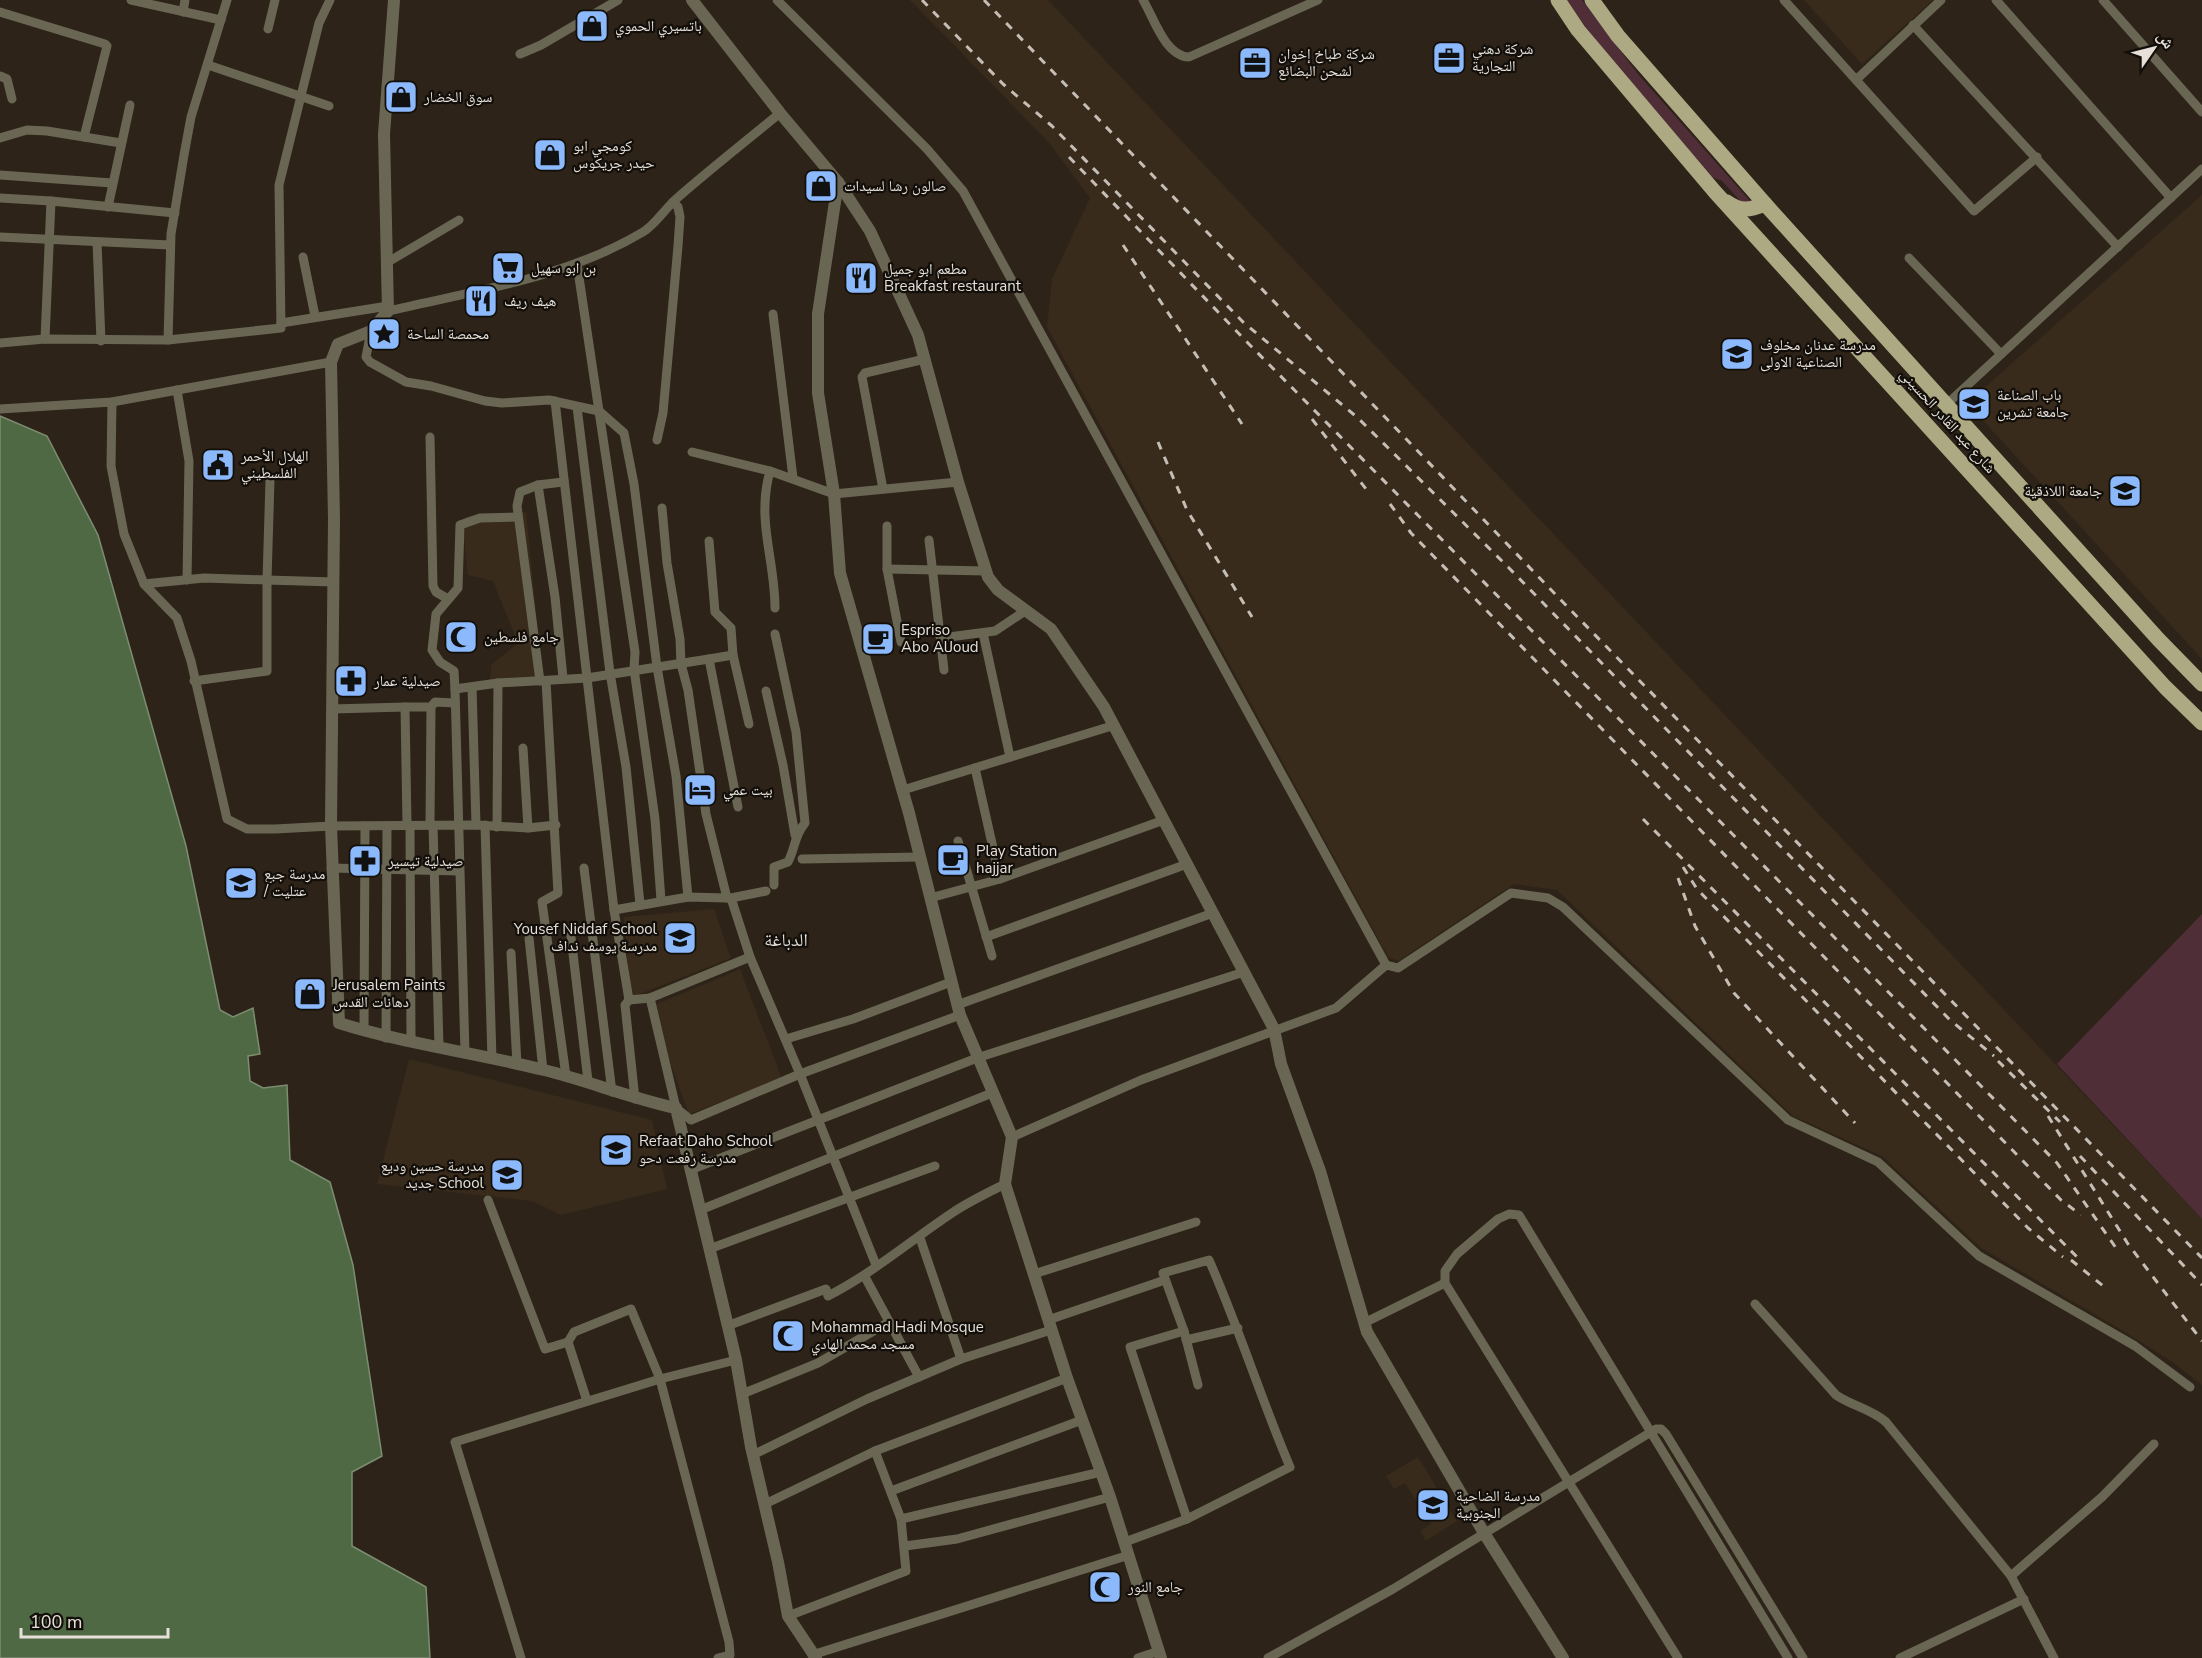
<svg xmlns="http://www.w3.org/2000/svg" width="2202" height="1658" viewBox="0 0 2202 1658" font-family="'Nunito Sans','Noto Naskh Arabic',sans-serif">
<rect width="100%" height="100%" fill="#2d2319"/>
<!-- built -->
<g fill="#392b1b">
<path d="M910,0h138l1154,1219v166l-31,-24 -51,-32 -139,-81 -99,-92 -89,-40 -236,-226 -43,-6 -116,77 -10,-4 -341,-630 5,-48 38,-81 -40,-54z"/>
<path d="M1804,0h129l-71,64z"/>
<path d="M2202,195v464l-235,-256z"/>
<path d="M526,512l17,170h-53l1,-17 27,-22 -25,-62 -25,-6 -4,-37 2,-21z"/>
<path d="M714,909l17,49 -101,40 -6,-81z"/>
<path d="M740,969l42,110 -93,35 -39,-107z"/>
<path d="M409,1059l243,61 15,69 -106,26 -29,-14 -155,-17z"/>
<path d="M1418,1457l39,64 -31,20 -6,-10 11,-7 -26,-41 -11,6 -8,-13z"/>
</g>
<!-- green -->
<g fill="#4f2e38">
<path d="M1567,0h15l56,74 112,127 -5,5 -23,-25 -10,-4c-49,-57 -103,-113 -145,-177z"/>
<path d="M2202,914v305l-145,-155z"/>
</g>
<!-- water -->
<path fill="#506945" stroke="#7d8d71" stroke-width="1.5" d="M0,416l47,20 51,99 88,311 34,164 13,7 20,-9 7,46 -12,2 2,25 13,7 24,-3 3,75 40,22 23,83 29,191 -30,16v74l74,41 4,71h-430z"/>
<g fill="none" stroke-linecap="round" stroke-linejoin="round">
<!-- minor -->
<g stroke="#696754" stroke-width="9">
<path d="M131,0l90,20"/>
<path d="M777,0l150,149 36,42 423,774"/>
<path d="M1143,0c11,18 22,56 46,57l129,-57"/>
<path d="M1784,0l190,211 63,-54"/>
<path d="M1996,0l175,198"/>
<path d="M2103,0l99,112"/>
<path d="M0,12l105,32 2,2 -23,91"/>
<path d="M183,12l2,-12"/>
<path d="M1913,25l205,222"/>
<path d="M268,29l7,-29"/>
<path d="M520,54l21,-9 77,-45"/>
<path d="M208,65l121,41"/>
<path d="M0,76l7,3 5,20"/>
<path d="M1857,79l84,-79"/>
<path d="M0,138l27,-8 20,1 74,12"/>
<path d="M0,175l112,8"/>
<path d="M0,198l51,3 -6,138"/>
<path d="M51,201l124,12"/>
<path d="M108,207l22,-102"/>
<path d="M0,237l170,8"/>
<path d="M97,242l4,99"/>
<path d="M303,257l12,59"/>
<path d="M1909,258l92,96"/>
<path d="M388,262l71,-42"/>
<path d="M577,264l58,388 -1,17 21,150 6,81"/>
<path d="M388,311c86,-20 178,-33 255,-79 12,-7 21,-22 32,-32 34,-30 70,-58 105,-87"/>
<path d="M773,314l20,164"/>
<path d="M281,323l107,-17"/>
<path d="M371,331l-5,26 4,5 36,20 25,4 54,15 17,2 47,-3 50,11 25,22 10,51 23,183 19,109 12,121"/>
<path d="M168,340l3,-106 13,-79 7,-38 36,-117"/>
<path d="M0,343l45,-4 123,1 113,-12 -2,-143 40,-162 11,-23"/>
<path d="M177,390l12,71 -2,119"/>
<path d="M555,401l32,277 122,-19 29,148"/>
<path d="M112,402l-1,64 13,68 20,50 33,34 14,43 36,158 20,10h28l56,-3 145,-1 52,3 28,-3"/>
<path d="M1947,404l255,-235"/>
<path d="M577,407l33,266 16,94 14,137"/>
<path d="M0,409l112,-7 219,-40"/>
<path d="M430,437l3,149 3,6 12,7"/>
<path d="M657,440l6,-27 15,-167 2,-29 -2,-10 -5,-5"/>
<path d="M692,452l78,19 64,23 124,-12"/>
<path d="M770,471c-14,50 5,88 5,137"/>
<path d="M538,485l17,112 8,81"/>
<path d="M883,489l-21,-112 3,-4 60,-14"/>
<path d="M662,508l5,55 13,76 1,25 7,26 18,124 21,84 -39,-1 -74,13 15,90 21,-2 100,-41"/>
<path d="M887,526v43l14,73"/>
<path d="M929,540l15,130"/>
<path d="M709,541l6,71 16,16 2,27 16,69"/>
<path d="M887,569l99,2"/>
<path d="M144,584l60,-6 63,2 3,-100"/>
<path d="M983,633l27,124"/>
<path d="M941,638l54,-7 30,-20"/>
<path d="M709,659l24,-4"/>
<path d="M194,681l73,-10v-91l67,2"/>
<path d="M540,681l-23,-175 3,-14 18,-7 25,-3"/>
<path d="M546,681l12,212 -16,9 24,174"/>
<path d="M472,687l4,138"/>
<path d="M455,689l43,-6 89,-5 27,232"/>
<path d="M766,691l17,74 12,70"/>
<path d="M332,709l73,-2"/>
<path d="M523,748l5,80"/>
<path d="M975,768l25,111"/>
<path d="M903,790l212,-65"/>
<path d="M407,825l-2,-118h26"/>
<path d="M410,825l1,217"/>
<path d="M430,825l1,-118 4,-5 20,1"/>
<path d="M433,825l6,222"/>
<path d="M485,825l7,234"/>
<path d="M497,827l1,-144"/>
<path d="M958,841l34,115"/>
<path d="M802,859l118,-2"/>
<path d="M331,868l128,3"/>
<path d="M584,868l28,224"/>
<path d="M774,885v-18l14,-5c8,-16 6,-26 17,-39l-9,-91 -21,-98"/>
<path d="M727,898h4l19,59 50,117 76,191"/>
<path d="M731,898l35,-7"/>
<path d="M930,898l70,-19 164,-59"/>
<path d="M570,928l18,153"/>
<path d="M986,937l201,-73"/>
<path d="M529,938l14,132"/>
<path d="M511,953l6,112"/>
<path d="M650,998l26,110 15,12 109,-46 160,-59"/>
<path d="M629,1000l-4,5 10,94"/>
<path d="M957,1005l256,-92"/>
<path d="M364,1030l1,-204"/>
<path d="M386,1038l1,-212"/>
<path d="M786,1039l67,-20 98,-37"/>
<path d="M465,1053l-10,-364 -1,-18 -14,-9 -8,-12 4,-36 22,-26 2,-63 20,-7 38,-1"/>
<path d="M1012,1137l129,-57 195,-72 50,-43 12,3 113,-75 37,5 15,9 225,213 90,42 101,94 156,90 55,41"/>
<path d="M690,1170l287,-112 267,-86"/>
<path d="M488,1200l57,149 23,-7"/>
<path d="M700,1210l292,-117"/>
<path d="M920,1238l41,121"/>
<path d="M709,1249l226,-83"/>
<path d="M1034,1274l162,-52"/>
<path d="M865,1277l54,100"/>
<path d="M1445,1283l233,375"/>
<path d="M1755,1304l81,91c16,11 35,14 50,27l125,154 43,82"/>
<path d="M1048,1320l117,-40"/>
<path d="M1364,1323l81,-40v-12l12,-17 41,-35 11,-5 10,1 269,443"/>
<path d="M727,1326l99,-37 2,7c45,-23 82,-55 124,-83 16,-11 35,-20 53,-29"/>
<path d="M1184,1331l-54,16 57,172"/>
<path d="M1186,1340l52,-12"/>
<path d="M742,1394l76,-31 71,-41"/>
<path d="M587,1401l-19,-59 6,-10 57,-23 29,70 69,263 1,13 -12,3"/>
<path d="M753,1455l114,-56 94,-40 90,-29"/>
<path d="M891,1491l191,-71"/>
<path d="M765,1504l110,-53 192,-73"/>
<path d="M901,1519l200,-47"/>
<path d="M1125,1542l62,-23 103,-52c-29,-68 -51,-139 -81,-207l-46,13 21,58 14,54"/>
<path d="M905,1546l52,-7 153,-42"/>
<path d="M2011,1576l91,-79 52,-53"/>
<path d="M788,1616l118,-45 -5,-52 -26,-68"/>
<path d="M812,1655l317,-100"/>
<path d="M521,1658l-66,-216 205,-63 76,-19"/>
<path d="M1138,1658l21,-7"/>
<path d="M1268,1658l125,-69 263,-160h5l5,5 137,224"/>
<path d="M1900,1658l124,-59"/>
</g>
<!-- tertiary -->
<g stroke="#696754" stroke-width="12">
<path d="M394,0l-10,134 4,177 -17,20 -33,13 -7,18 3,157 -3,307 8,197c67,21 137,30 205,47 45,11 86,28 132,38l60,252 15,87 27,115 10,54 28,42"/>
<path d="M692,0l88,113 58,69 32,49 48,104 40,147 30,95 10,13 53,39 53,78 170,322 7,35 39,107 47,161 117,201 79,125"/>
<path d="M838,182l-20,132v79l16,101 6,79 69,240 51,202 52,122 -7,47 62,194 43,119 51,161"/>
</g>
<!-- primary -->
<g stroke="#ada982" stroke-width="15">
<path d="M1558,0l20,30 137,162 450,495 37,36"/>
<path d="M1592,0l26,36 147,168 394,436 43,44"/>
<path d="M1727,202c14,10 23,8 38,2"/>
</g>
<!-- rail -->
<g stroke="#c5beb6" stroke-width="3" stroke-dasharray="8 8" stroke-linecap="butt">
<path d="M922,0l81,84 49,42 191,196 115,96 151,150 441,452 44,36"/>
<path d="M984,0l574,597 644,661"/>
<path d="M1069,157l177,184 811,822 59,85"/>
<path d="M1123,245l119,179"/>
<path d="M1312,419l54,70"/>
<path d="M1158,442l29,68 65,107"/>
<path d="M1390,504l21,29 650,667 20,15"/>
<path d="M1643,819l439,443"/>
<path d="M1683,867l14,22 331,339 35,29"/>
<path d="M1678,878l17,48 39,67 121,130"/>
<path d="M1998,1061l62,61"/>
<path d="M2048,1116l80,128 74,97"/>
<path d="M2080,1156l122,129"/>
<path d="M2071,1260l36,29"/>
</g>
</g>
<!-- icons -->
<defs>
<g id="shop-square" transform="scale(1.725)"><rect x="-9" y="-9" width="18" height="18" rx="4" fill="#8bb9fc" stroke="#120e09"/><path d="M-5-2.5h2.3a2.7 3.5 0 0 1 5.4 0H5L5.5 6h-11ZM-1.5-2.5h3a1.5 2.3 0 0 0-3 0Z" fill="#111"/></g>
<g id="office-square" transform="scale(1.725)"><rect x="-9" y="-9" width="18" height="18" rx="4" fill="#8bb9fc" stroke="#120e09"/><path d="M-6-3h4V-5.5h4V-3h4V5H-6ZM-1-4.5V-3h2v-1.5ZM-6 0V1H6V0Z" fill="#111"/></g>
<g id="supermarket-square" transform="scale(1.725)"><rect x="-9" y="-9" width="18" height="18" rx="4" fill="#8bb9fc" stroke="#120e09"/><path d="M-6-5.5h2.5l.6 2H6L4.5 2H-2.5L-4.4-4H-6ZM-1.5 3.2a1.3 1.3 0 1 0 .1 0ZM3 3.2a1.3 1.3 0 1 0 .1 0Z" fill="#111"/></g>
<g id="restaurant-square" transform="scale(1.725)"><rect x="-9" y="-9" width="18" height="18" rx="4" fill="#8bb9fc" stroke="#120e09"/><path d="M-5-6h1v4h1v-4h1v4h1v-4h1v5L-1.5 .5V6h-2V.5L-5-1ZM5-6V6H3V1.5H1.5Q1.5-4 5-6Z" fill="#111"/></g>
<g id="sight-square" transform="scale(1.725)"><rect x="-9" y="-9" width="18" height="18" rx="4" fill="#8bb9fc" stroke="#120e09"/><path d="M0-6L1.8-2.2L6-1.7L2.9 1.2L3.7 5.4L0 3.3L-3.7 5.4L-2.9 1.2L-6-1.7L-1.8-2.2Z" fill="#111"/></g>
<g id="school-square" transform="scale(1.725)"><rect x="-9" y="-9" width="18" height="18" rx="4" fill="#8bb9fc" stroke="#120e09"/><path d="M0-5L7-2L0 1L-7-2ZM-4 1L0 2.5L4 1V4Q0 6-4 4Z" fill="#111"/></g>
<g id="university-square" transform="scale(1.725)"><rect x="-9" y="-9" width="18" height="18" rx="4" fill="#8bb9fc" stroke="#120e09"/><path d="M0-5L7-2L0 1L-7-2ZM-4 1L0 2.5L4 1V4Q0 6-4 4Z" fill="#111"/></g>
<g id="civic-square" transform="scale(1.725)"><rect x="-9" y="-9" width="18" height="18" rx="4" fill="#8bb9fc" stroke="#120e09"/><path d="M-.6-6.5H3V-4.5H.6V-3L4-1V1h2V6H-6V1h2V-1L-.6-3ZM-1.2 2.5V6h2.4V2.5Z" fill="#111"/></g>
<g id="mosque-square" transform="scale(1.725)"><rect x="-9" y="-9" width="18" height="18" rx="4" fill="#8bb9fc" stroke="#120e09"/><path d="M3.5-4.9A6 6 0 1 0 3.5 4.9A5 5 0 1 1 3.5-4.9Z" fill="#111"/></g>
<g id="cafe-square" transform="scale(1.725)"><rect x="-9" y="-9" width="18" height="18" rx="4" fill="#8bb9fc" stroke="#120e09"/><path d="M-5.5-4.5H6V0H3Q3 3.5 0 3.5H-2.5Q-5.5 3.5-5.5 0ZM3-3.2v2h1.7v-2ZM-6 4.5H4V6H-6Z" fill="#111"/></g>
<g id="pharmacy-square" transform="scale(1.725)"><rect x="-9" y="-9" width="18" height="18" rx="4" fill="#8bb9fc" stroke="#120e09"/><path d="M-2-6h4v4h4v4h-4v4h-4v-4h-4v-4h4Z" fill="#111"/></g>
<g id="hotel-square" transform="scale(1.725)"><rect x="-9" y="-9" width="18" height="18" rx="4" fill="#8bb9fc" stroke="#120e09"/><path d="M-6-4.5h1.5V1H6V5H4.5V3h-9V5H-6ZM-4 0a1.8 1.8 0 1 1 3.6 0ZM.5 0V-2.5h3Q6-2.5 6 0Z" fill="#111"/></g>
</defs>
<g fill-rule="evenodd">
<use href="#shop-square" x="592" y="26"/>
<use href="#office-square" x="1449" y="58"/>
<use href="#office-square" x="1255" y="63"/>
<use href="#shop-square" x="401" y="97"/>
<use href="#shop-square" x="550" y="155"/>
<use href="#shop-square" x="821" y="186"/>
<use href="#supermarket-square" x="508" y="268"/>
<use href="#restaurant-square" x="861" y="278"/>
<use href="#restaurant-square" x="481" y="301"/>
<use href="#sight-square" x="384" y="334"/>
<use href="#school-square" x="1737" y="354"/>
<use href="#university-square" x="1974" y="404"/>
<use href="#civic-square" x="218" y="465"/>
<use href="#university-square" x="2125" y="491"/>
<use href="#mosque-square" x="461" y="637"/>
<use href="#cafe-square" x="878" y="639"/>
<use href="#pharmacy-square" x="351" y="681"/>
<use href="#hotel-square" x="700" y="790"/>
<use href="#cafe-square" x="953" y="860"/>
<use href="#pharmacy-square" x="365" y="861"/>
<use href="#school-square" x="241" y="883"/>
<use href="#school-square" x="680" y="938"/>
<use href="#shop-square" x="310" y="994"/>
<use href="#school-square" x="616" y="1150"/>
<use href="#school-square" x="507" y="1175"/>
<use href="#mosque-square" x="788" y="1336"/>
<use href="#school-square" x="1433" y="1505"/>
<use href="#mosque-square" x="1105" y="1587"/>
</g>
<g text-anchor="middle" stroke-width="4.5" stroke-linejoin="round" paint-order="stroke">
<!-- poi labels -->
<g font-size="15" fill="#e6e0d9" stroke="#120e09" text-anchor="start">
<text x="615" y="31">باتسيري الحموي</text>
<text x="1472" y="54">شركة دهني<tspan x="1472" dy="17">التجارية</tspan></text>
<text x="1278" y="59">شركة طباخ إخوان<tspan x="1278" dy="17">لشحن البضائع</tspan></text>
<text x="424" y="102">سوق الخضار</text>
<text x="573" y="151">كومجي ابو<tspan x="573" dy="17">حيدر جريكوس</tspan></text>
<text x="844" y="191">صالون رشا لسيدات</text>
<text x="531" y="273">بن ابو سهيل</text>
<text x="884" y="274">مطعم ابو جميل<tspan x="884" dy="17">Breakfast restaurant</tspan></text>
<text x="504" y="306">هيف ريف</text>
<text x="407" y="339">محمصة الساحة</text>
<text x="1760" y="350">مدرسة عدنان مخلوف<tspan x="1760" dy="17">الصناعية الاولى</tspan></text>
<text x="1997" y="400">باب الصناعة<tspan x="1997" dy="17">جامعة تشرين</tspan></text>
<text x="241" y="461">الهلال الأحمر<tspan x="241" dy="17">الفلسطيني</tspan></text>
<text x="2102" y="496" text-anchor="end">جامعة اللاذقية</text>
<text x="901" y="635">Espriso<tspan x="901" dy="17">Abo AlJoud</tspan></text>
<text x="484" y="642">جامع فلسطين</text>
<text x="374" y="686">صيدلية عمار</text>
<text x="723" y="795">بيت عمي</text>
<text x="976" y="856">Play Station<tspan x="976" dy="17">hajjar</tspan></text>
<text x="388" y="866">صيدلية تيسير</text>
<text x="264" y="879">مدرسة جبع<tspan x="264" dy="17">/ عتليت</tspan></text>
<text x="657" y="934" text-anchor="end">Yousef Niddaf School<tspan x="657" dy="17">مدرسة يوسف نداف</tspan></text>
<text x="333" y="990">Jerusalem Paints<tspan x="333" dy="17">دهانات القدس</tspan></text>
<text x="639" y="1146">Refaat Daho School<tspan x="639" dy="17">مدرسة رفعت دحو</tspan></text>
<text x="484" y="1171" text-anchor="end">مدرسة حسين وديع<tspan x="484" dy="17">جديد School</tspan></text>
<text x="811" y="1332">Mohammad Hadi Mosque<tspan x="811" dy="17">مسجد محمد الهادي</tspan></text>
<text x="1456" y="1501">مدرسة الضاحية<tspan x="1456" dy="17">الجنوبية</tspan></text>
<text x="1128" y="1592">جامع النور</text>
</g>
<!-- street labels -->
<g font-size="15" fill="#e6e0d9" stroke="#120e09">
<text transform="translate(1948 421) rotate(48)" y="5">شارع عبد القادر الحسيني</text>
</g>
<!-- quarter labels -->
<g font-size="18" fill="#e6e0d9" stroke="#120e09">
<text x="786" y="946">الدباغة</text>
</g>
</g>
<!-- north arrow -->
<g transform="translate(2154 48) rotate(55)" stroke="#120e09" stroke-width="4.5" paint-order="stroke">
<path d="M0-4.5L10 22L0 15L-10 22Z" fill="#e6e0d9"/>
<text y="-9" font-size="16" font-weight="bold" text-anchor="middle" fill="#e6e0d9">ش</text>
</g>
<!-- scale -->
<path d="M21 1628v9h147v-9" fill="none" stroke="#e6e0d9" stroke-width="3"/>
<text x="30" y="1628" font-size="18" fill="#e6e0d9" stroke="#120e09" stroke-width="4.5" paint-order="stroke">100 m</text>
</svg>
